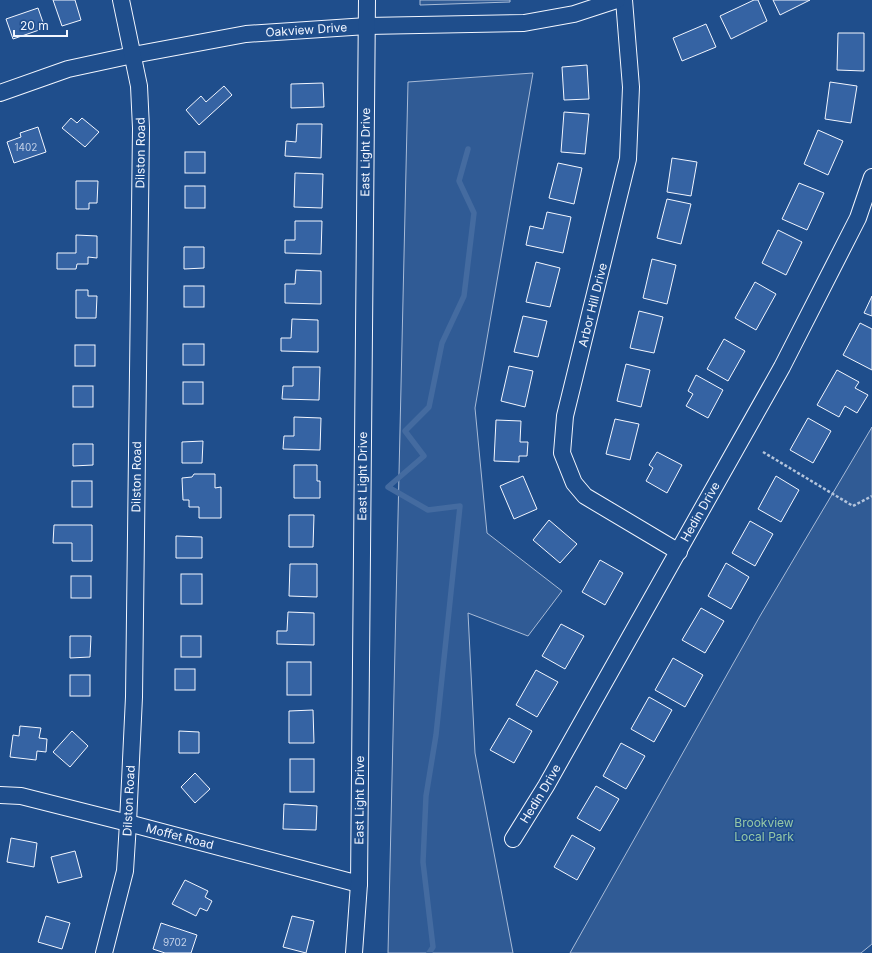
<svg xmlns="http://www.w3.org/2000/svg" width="872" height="953" viewBox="0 0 872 953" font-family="Inter,sans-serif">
<rect width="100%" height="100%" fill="#1f4e8c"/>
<!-- built -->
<g fill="#305b95" stroke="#a8bbd7">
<path d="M420,0h90v2l-90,3z"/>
<path d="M533,73l-58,335 12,125 75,58 -34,45 -60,-23 7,140 38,200h-125l20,-871z"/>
<path d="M872,427v517l-11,9h-291l190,-337z"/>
</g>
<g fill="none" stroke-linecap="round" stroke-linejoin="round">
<!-- stream -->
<path stroke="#446ba0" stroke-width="5.5" d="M429,953l4,-6 -10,-85 3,-66 10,-61 24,-229 -32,4 -40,-23 36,-31 -19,-25 24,-24 13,-64 22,-47 10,-83 -15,-32 9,-32"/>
</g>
<!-- building -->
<g fill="#3563a3" stroke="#f2f6ff">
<path d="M53,0h22l6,20 -19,6z"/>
<path d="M754,0h4l9,21 -36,18 -11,-23z"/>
<path d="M773,0h37l-30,15z"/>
<path d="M38,8l7,20 -32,11 -7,-20z"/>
<path d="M706,24l10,23 -34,14 -9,-23z"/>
<path d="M838,33h26v38l-27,-1z"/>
<path d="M587,65l2,34 -25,1 -2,-33z"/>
<path d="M830,82l27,4 -6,37 -26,-4z"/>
<path d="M323,83l1,24 -33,1v-24z"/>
<path d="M224,86l8,9 -33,30 -13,-15 15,-14 5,6z"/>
<path d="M564,112l25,2 -4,40 -24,-2z"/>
<path d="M71,118l6,5 5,-5 17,14 -14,15 -23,-19z"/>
<path d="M297,124h25l-1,34 -36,-2 1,-15 10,1z"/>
<path d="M38,127l8,25 -32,11 -7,-21 14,-5 -1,-4z"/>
<path d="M818,130l25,11 -15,34 -24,-11z"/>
<rect x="185" y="152" width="20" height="21"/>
<path d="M672,158l25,4 -6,34 -24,-4z"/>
<path d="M558,163l24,5 -8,36 -25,-6z"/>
<path d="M295,173l28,1 -1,34 -28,-1z"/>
<path d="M76,181h22l-1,22h-8v6h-13z"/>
<path d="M799,183l25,10 -17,37 -25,-11z"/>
<rect x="185" y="186" width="20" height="22"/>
<path d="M667,199l24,5 -10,40 -24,-6z"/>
<path d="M547,212l24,5 -8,36 -37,-8 4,-19 13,3z"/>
<path d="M295,221h27l-1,33 -36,-1v-13h10z"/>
<path d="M778,230l24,12 -16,33 -24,-12z"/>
<path d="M76,235l21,1v22l-9,-1v7h-11l-1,5h-19v-16h19z"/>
<path d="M184,247h20v21l-20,1z"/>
<path d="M652,259l24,6 -9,39 -24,-6z"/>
<path d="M536,262l24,6 -10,39 -24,-5z"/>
<path d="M296,270l25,1v33l-36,-1v-19h10z"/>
<path d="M755,282l21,12 -20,36 -21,-12z"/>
<rect x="184" y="286" width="20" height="21"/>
<path d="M76,290h12v6h9l-1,22h-20z"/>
<path d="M872,296v20l-8,-3z"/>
<path d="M639,311l24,6 -9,36 -24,-5z"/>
<path d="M523,316l24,5 -9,36 -24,-5z"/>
<path d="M292,319l26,1v32l-37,-1v-13h10z"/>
<path d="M860,323l12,6v41l-29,-15z"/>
<path d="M724,339l21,12 -17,30 -21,-12z"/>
<rect x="183" y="344" width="21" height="21"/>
<rect x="75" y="345" width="20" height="21"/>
<path d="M626,364l24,6 -9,37 -24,-6z"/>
<path d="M509,366l24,5 -8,36 -24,-6z"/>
<path d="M293,367h27l-1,33 -37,-1 1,-13h10z"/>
<path d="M837,370l22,12 -4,6 13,7 -11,18 -12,-7 -6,11 -22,-12z"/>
<path d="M696,375l27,15 -15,28 -22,-12 7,-12 -5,-3z"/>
<rect x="183" y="382" width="20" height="22"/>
<rect x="73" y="386" width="20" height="21"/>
<path d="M294,417l27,1 -1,32 -37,-1 1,-13h10z"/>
<path d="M808,418l23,13 -18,32 -23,-13z"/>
<path d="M615,419l24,5 -9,36 -24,-6z"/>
<path d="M496,420l25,1 -1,21h8l-1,14h-8v6l-25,-1z"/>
<path d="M203,441l-1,22h-20v-21z"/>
<path d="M73,444h20v21l-20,1z"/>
<path d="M657,452l25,13 -15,28 -21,-12 7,-13 -4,-3z"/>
<path d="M294,465h23v16h3v17h-26z"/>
<path d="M194,474h21v14l6,-1v31h-22v-11h-10v-7h-6l-1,-22 10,-1z"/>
<path d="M523,476l14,33 -23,10 -14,-33z"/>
<path d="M776,476l23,14 -18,32 -23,-13z"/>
<rect x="72" y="481" width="20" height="26"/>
<path d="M289,515h25l-1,32h-24z"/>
<path d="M549,520l28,24 -17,19 -27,-23z"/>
<path d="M750,521l23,13 -18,32 -23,-13z"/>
<path d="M54,525h38v36h-20v-18h-19z"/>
<path d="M176,536l26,1v21h-26z"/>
<path d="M600,560l23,13 -18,32 -23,-13z"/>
<path d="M726,563l23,14 -18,32 -23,-13z"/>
<path d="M290,564h27v33l-28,-1z"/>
<rect x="181" y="574" width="21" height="30"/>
<rect x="71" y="576" width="20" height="22"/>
<path d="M701,608l23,13 -19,32 -23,-13z"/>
<path d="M288,612l26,1v32l-37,-1v-13h10z"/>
<path d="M561,624l23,12 -19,33 -23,-13z"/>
<path d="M70,636h21l-1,21 -20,1z"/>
<rect x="181" y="636" width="20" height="21"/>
<path d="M673,658l30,17 -18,32 -30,-17z"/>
<rect x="287" y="662" width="24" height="33"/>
<rect x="175" y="669" width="20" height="21"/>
<path d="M536,670l22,12 -21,35 -21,-12z"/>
<rect x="70" y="675" width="20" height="21"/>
<path d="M649,697l23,13 -18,32 -23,-13z"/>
<path d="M313,710l1,33h-25v-32z"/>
<path d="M509,718l23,13 -18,32 -24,-13z"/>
<path d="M20,726l21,2 -2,10 8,1 -1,13 -9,-1 -1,9 -26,-3 3,-22 6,1z"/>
<path d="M72,731l16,15 -18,21 -17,-15z"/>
<path d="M179,731l20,1v21h-20z"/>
<path d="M621,743l24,13 -19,33 -23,-13z"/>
<rect x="290" y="759" width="24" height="33"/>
<path d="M195,773l15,16 -15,14 -14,-16z"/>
<path d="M596,786l23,13 -19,32 -23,-13z"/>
<path d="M284,804l33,2 -1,24 -33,-1z"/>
<path d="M572,835l23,13 -18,32 -23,-13z"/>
<path d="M11,838l26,5 -3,24 -27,-5z"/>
<path d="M75,851l7,26 -24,6 -7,-26z"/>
<path d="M185,880l23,11 -3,6 7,4 -5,10 -7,-3 -4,8 -24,-12z"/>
<path d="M46,916l24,7 -8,26 -24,-7z"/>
<path d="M292,916l22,5 -8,32 -23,-6z"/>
<path d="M161,923l36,12 -6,18h-26l-12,-4z"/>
</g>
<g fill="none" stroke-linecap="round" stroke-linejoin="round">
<!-- minor casing -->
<g stroke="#f2f6ff" stroke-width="18">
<g id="minor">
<path d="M624,0l7,87 -3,72 -63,257 -3,37 12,30 11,13 94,56"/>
<path id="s1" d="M0,93l68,-24 65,-14 113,-21 121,-8 157,-3 50,-9 43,-14"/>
<path id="s2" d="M0,795l21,1 107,27 231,61"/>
<path id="s3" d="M513,839l33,-53 236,-419 76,-149 14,-41"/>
<path id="s4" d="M104,953l21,-82 3,-48 6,-126 7,-569 -2,-42 -18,-86"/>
<path id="s5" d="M354,953l5,-69 8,-884"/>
</g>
</g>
<!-- path -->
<path stroke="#b3c4dc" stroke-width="2.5" stroke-dasharray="3 2" stroke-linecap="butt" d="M763,452l90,54 19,-10"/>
<!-- minor -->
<use href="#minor" stroke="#1f4e8c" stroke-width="16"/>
</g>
<g text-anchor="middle" stroke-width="3" stroke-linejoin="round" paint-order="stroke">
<!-- number labels -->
<g font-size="10" fill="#c3d1e8">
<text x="26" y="151">1402</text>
<text x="175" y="946">9702</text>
</g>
<!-- street labels -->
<g font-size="12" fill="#f2f6ff" stroke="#1f4e8c">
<text dy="4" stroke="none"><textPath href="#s1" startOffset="314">Oakview Drive</textPath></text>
<text dy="4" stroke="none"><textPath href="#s4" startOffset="803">Dilston Road</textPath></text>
<text dy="4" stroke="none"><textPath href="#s5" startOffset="801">East Light Drive</textPath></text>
<text transform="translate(593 305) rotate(-76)" y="4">Arbor Hill Drive</text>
<text dy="4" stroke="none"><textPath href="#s4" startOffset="479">Dilston Road</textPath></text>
<text dy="4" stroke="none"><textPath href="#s5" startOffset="477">East Light Drive</textPath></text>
<text dy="4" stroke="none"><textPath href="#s3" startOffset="377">Hedin Drive</textPath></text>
<text dy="4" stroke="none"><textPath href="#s3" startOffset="53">Hedin Drive</textPath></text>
<text dy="4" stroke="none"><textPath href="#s4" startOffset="155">Dilston Road</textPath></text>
<text dy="4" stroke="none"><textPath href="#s5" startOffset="153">East Light Drive</textPath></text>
<text dy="4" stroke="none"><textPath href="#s2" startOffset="185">Moffet Road</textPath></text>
</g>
<!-- park labels -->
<g font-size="12" fill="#97c8a6" stroke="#1f4e8c">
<text x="764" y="827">Brookview<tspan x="764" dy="14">Local Park</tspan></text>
</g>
</g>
<!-- scale -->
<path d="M14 30v6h53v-6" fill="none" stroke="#f2f6ff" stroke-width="2"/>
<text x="20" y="30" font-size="12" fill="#f2f6ff" stroke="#1f4e8c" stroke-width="3" paint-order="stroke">20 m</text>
</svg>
